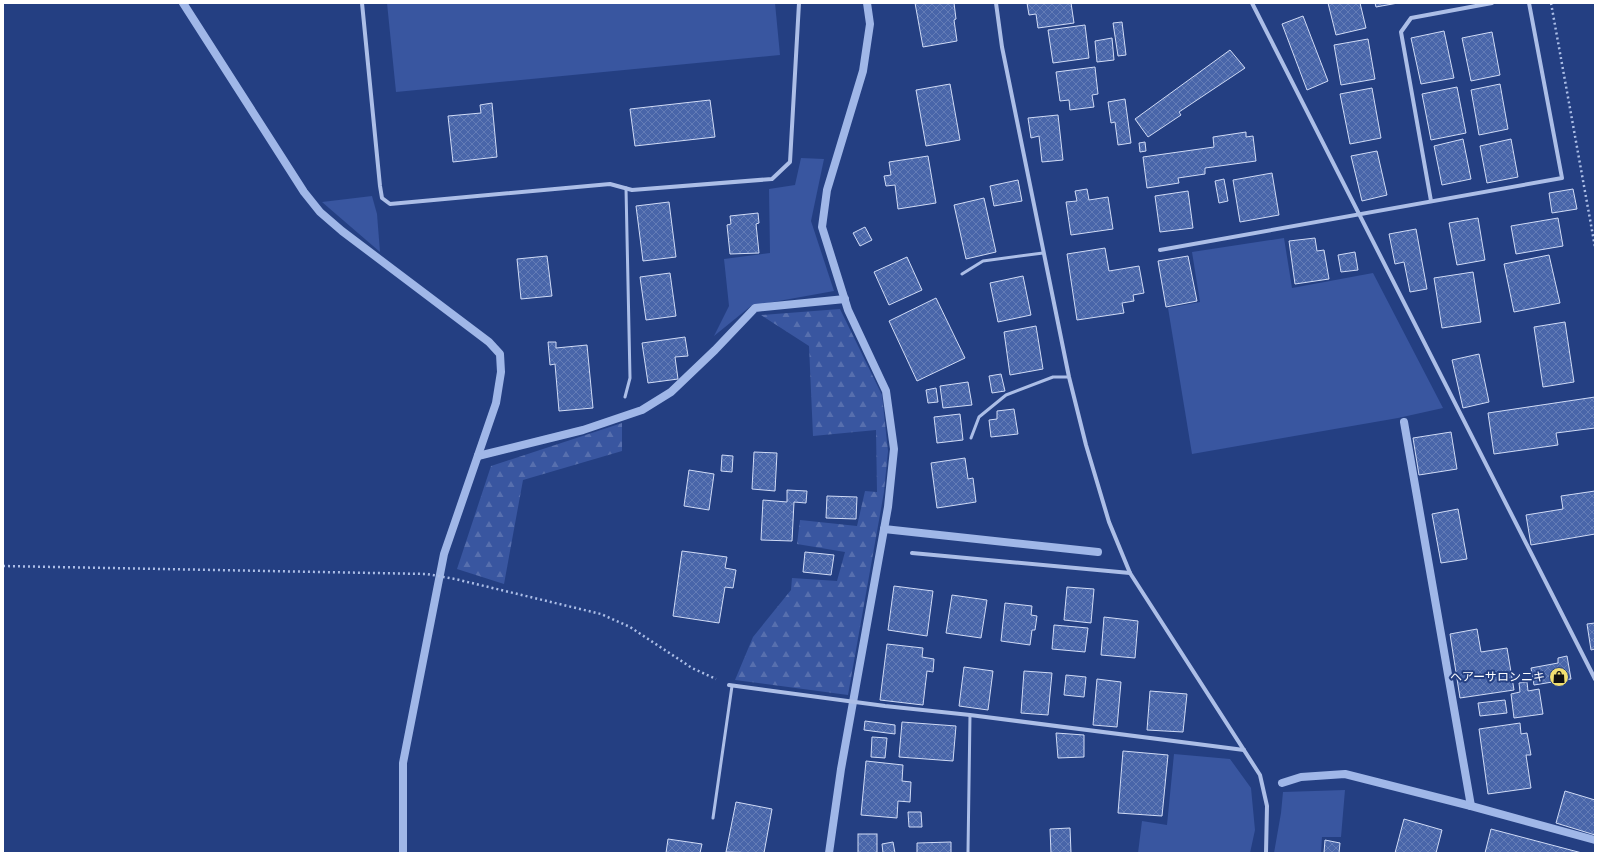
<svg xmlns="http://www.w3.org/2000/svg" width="1598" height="856" viewBox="0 0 1598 856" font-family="'Golos Text','Noto Sans JP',sans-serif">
<defs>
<pattern id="forest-firs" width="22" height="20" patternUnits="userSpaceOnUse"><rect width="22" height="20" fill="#3956a0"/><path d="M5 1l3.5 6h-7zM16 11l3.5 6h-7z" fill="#576fae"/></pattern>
<pattern id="building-cross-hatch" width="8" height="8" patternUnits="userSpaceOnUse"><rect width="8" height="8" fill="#4865a9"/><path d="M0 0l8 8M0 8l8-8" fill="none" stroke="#637cb6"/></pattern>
</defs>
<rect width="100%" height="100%" fill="#243f82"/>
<!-- grass -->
<g fill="#3956a0">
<path d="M387,3h388l5,52 -384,37z"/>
<path d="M801,158l23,1 -13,62 23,70 -83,15 -37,30 15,-30 -5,-47 46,-6 -1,-64 26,-4z"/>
<path d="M372,196l5,18 3,38 -58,-50z"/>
<path d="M1284,238l8,50 81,-15 70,135 -45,10 -206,36 -24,-146 32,-6 -8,-50z"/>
<path d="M1174,754l56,5 21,29 4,42 -5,23h-112l4,-32 25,4z"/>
<path d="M1345,790l-4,47h-19l-1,16h-47l7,-40 2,-21z"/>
</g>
<!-- forest -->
<g fill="url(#forest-firs)">
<path d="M840,309l42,86 6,56 -4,41 -36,203 -113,-15 18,-43 38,-47 1,-12 45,3 8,-29 -48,-8 3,-24 57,6 8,-35 12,1 -1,-62 -63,6 -4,-90 -48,-31z"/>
<path d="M622,423v28l-99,29 -19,104 -47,-15 34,-103z"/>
</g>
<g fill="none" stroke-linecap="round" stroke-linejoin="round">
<!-- stream -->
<g stroke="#a0b7e8" stroke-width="8">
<path d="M183,3l121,189 16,20 22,19 147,111 11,12 1,18 -5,31 -52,151 -41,209v90"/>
<path d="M1404,422l67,384"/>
<path d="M478,456l105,-26 59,-20 29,-18 44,-42 40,-42 90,-9"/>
<path d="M884,529l214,23"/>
<path d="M1282,783l19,-6 44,-3 126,32 124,34"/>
<path d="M829,853l12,-84 47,-262 6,-58 -8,-58 -38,-81 -26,-83 5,-37 36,-119 7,-47 -3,-21"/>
</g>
</g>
<!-- building -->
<g fill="url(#building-cross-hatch)" stroke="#d0dbf6">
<path d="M915,3h39l2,16 -2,1 3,21 -34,6z"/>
<path d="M1027,3h44l3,20 -36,5 -2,-14 -7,1z"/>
<path d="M1328,3h32l6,25 -30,7z"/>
<path d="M1375,3h23l-22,4z"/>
<path d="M1303,16l25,65 -21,9 -25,-66z"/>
<path d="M1122,22l4,33 -8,1 -5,-33z"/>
<path d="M1085,25l4,33 -36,5 -5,-33z"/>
<path d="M1444,31l10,47 -33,6 -10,-46z"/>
<path d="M1492,32l8,43 -29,6 -9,-43z"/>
<path d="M1112,38l2,22 -17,2 -2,-21z"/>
<path d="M1368,39l7,40 -34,6 -7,-40z"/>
<path d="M1230,50l15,18 -66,44 2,3 -33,22 -13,-18z"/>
<path d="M1095,67l3,27 -6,1 2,12 -24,3 -1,-10 -9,1 -4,-29z"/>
<path d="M950,84l10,56 -34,6 -10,-56z"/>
<path d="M1500,84l8,45 -29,6 -8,-45z"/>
<path d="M1457,87l9,46 -35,7 -9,-46z"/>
<path d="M1372,88l9,50 -31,6 -10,-50z"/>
<path d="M1125,99l6,44 -13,2 -3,-23 -4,1 -3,-21z"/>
<path d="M710,100l5,37 -80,9 -5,-37z"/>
<path d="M492,103l5,54 -44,5 -5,-46 33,-3 -1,-8z"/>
<path d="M1058,115l5,45 -21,2 -3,-26 -8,2 -3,-20z"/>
<path d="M1246,132v5l7,-1 3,25 -51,7v6l-27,4 1,5 -32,5 -4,-31 71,-10 -1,-10z"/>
<path d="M1463,139l8,40 -29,6 -8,-39z"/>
<path d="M1511,139l7,38 -31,6 -7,-37z"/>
<path d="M1145,142l1,9 -6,1 -1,-9z"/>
<path d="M1377,151l10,44 -25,6 -11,-45z"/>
<path d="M928,156l8,47 -38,6 -3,-24 -9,1 -2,-10 7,-1 -2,-13z"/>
<path d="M1272,173l7,42 -39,7 -7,-42z"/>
<path d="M1224,179l4,22 -9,2 -4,-22z"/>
<path d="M1018,180l4,21 -28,5 -4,-20z"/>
<path d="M1087,189l2,11 19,-3 5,32 -42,6 -5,-33 11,-1 -2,-10z"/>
<path d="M1573,189l4,20 -25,4 -3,-20z"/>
<path d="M1188,191l5,37 -33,4 -5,-36z"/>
<path d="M984,198l12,54 -30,7 -12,-54z"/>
<path d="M669,202l7,55 -33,4 -7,-55z"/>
<path d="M758,213l1,10 -3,1 3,29 -29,1 -3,-29 4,-1 -1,-8z"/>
<path d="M1478,218l7,42 -28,5 -8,-42z"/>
<path d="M1558,218l5,28 -47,8 -5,-28z"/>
<path d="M865,227l7,13 -12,6 -7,-13z"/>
<path d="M1416,229l11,60 -17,3 -6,-30 -9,2 -6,-30z"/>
<path d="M1315,238l2,13 7,-1 5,29 -34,5 -6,-43z"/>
<path d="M1105,248l4,23 30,-5 5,27 -11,2 1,6 -12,2 2,10 -47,7 -10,-66z"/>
<path d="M1355,252l3,18 -17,2 -3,-17z"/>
<path d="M1549,255l11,48 -46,9 -10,-48z"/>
<path d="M547,256l5,40 -31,3 -4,-40z"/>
<path d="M1188,256l9,45 -31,6 -8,-46z"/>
<path d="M907,257l15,33 -33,15 -15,-33z"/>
<path d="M1473,272l8,50 -39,6 -8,-50z"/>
<path d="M670,273l6,43 -30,4 -6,-43z"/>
<path d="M1023,276l8,39 -33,7 -8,-39z"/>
<path d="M936,298l29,60 -48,23 -28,-60z"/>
<path d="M1565,322l9,60 -31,5 -9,-60z"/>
<path d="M1036,326l7,43 -33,6 -6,-43z"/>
<path d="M685,337l3,19 -13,1 3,22 -30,4 -6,-40z"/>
<path d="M548,342h8v6l31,-3 6,63 -34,3 -4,-47 -5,1z"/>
<path d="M1479,354l10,48 -26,6 -11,-48z"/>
<path d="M1001,374l4,17 -13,2 -3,-17z"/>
<path d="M968,382l4,23 -29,3 -3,-22z"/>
<path d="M936,388l2,14 -10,1 -2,-13z"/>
<path d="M1595,397v31l-39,5 2,12 -64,9 -6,-41z"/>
<path d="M1014,409l4,25 -27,3 -2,-17 8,-1v-8z"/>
<path d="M960,414l3,26 -26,3 -3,-26z"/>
<path d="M1451,432l6,37 -38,6 -6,-37z"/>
<path d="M754,452l23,1 -2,38 -23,-2z"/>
<path d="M722,455l11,1 -1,16 -11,-1z"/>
<path d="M965,458l3,21 5,-1 3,24 -39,6 -6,-45z"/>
<path d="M689,470l25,4 -5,36 -25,-4z"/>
<path d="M787,490l20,1 -1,12 -12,-1 -2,39 -31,-1 2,-40 24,2z"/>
<path d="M1595,491v43l-64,11 -5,-30 37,-6 -2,-13z"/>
<path d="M827,496l30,1 -1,22 -30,-1z"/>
<path d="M1458,509l9,50 -26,4 -9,-49z"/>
<path d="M682,551l45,6 -2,11 11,2 -3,18 -8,-1 -6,36 -46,-7z"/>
<path d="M805,552l29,3 -3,20 -28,-3z"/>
<path d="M894,586l39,5 -6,45 -39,-6z"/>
<path d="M1067,587l27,2 -3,34 -27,-3z"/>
<path d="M952,595l35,5 -6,38 -35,-5z"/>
<path d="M1005,603l27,3 -1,9 6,1 -2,14h-3l-2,15 -29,-4z"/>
<path d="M1104,617l34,4 -3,37 -34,-3z"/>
<path d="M1595,623v26l-4,1 -4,-26z"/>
<path d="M1054,625l34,3 -3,24 -33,-3z"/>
<path d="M1477,629l4,23 26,-4 7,42 -54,8 -10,-64z"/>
<path d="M887,644l36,4 -1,9 12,2 -1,13 -6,-1 -4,34 -43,-5z"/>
<path d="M1567,656l4,23 -37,6 -3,-17 27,-5v-5z"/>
<path d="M964,667l29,4 -5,39 -29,-4z"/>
<path d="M1024,671l28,2 -4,42 -27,-2z"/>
<path d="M1066,675l20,2 -2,20 -20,-2z"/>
<path d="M1097,679l24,3 -4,45 -24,-2z"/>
<path d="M1527,682l1,9 11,-2 4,25 -29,4 -3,-24 9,-2 -1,-9z"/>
<path d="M1150,691l37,3 -4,38 -36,-2z"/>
<path d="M1505,700l2,13 -27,3 -2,-13z"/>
<path d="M865,721l30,4v9l-31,-4z"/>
<path d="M902,722l54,4 -3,35 -54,-4z"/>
<path d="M1520,723l1,11 6,-1 4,22h-5l5,33 -43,6 -9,-65z"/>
<path d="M1056,733l28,2v22l-26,1z"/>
<path d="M872,737l15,1 -2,20 -14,-1z"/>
<path d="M1123,751l45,4 -6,61 -44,-3z"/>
<path d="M866,761l37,4 -1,16 9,1 -1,20 -12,-1 -1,17 -36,-3z"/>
<path d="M1565,791l30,9v35l-39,-12z"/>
<path d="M736,802l36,7 -8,44 -38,-1z"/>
<path d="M908,812h13l1,15h-13z"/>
<path d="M1404,819l38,11 -6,23h-41z"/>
<path d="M1070,828l1,25h-20l-1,-24z"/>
<path d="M1491,829l91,24h-97z"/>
<rect x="858" y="834" width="19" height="19"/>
<path d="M668,839l34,5 -2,9h-34z"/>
<path d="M1325,840l15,3 -1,10h-15z"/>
<path d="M893,842l2,11h-12l-1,-9z"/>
<path d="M951,842v11h-34v-10z"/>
</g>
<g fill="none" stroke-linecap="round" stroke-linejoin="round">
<!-- path -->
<g stroke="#acbee7" stroke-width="2.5" stroke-dasharray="2 3" stroke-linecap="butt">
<path d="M1551,3l44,244"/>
<path d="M3,566l424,8 28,5 146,35 29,13 62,41 24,11"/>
</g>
<!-- lane -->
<g stroke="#acbee7" stroke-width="3">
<path d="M962,274l21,-13 60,-8"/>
<path d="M625,397l5,-19 -4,-190"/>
<path d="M971,438l8,-21 27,-22 47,-18h16"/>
<path d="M713,818l19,-132"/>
<path d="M968,852l2,-137"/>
</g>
<!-- street -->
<g stroke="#acbee7" stroke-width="4">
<path d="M362,3l18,183 2,12 8,6 220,-20 22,6 140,-11 18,-17 9,-159"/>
<path d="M996,3l6,44 67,330 17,68 23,77 21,51 130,202 7,31 -1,47"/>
<path d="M1252,3l343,676"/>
<path d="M1431,201l-30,-169 10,-14 81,-15"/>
<path d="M1160,250l402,-72 -33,-175"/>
<path d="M912,553l218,20"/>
<path d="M729,685l156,21 85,9 274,35"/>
</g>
</g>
<!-- icons -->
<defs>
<g id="shop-disc" transform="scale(1)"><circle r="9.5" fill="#f2e070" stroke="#243f82"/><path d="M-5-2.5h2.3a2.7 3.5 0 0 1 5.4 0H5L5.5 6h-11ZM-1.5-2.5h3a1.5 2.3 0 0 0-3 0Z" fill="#111"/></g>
</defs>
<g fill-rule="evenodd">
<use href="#shop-disc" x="1559" y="677"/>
</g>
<g text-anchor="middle" stroke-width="4" stroke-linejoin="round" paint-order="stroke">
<!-- poi labels -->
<g font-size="12" fill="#fff" stroke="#243f82" text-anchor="end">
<text x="1545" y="681">ヘアーサロンニキ</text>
</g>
</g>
<!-- border -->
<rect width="1598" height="856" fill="none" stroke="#ffffff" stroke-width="8"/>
</svg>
